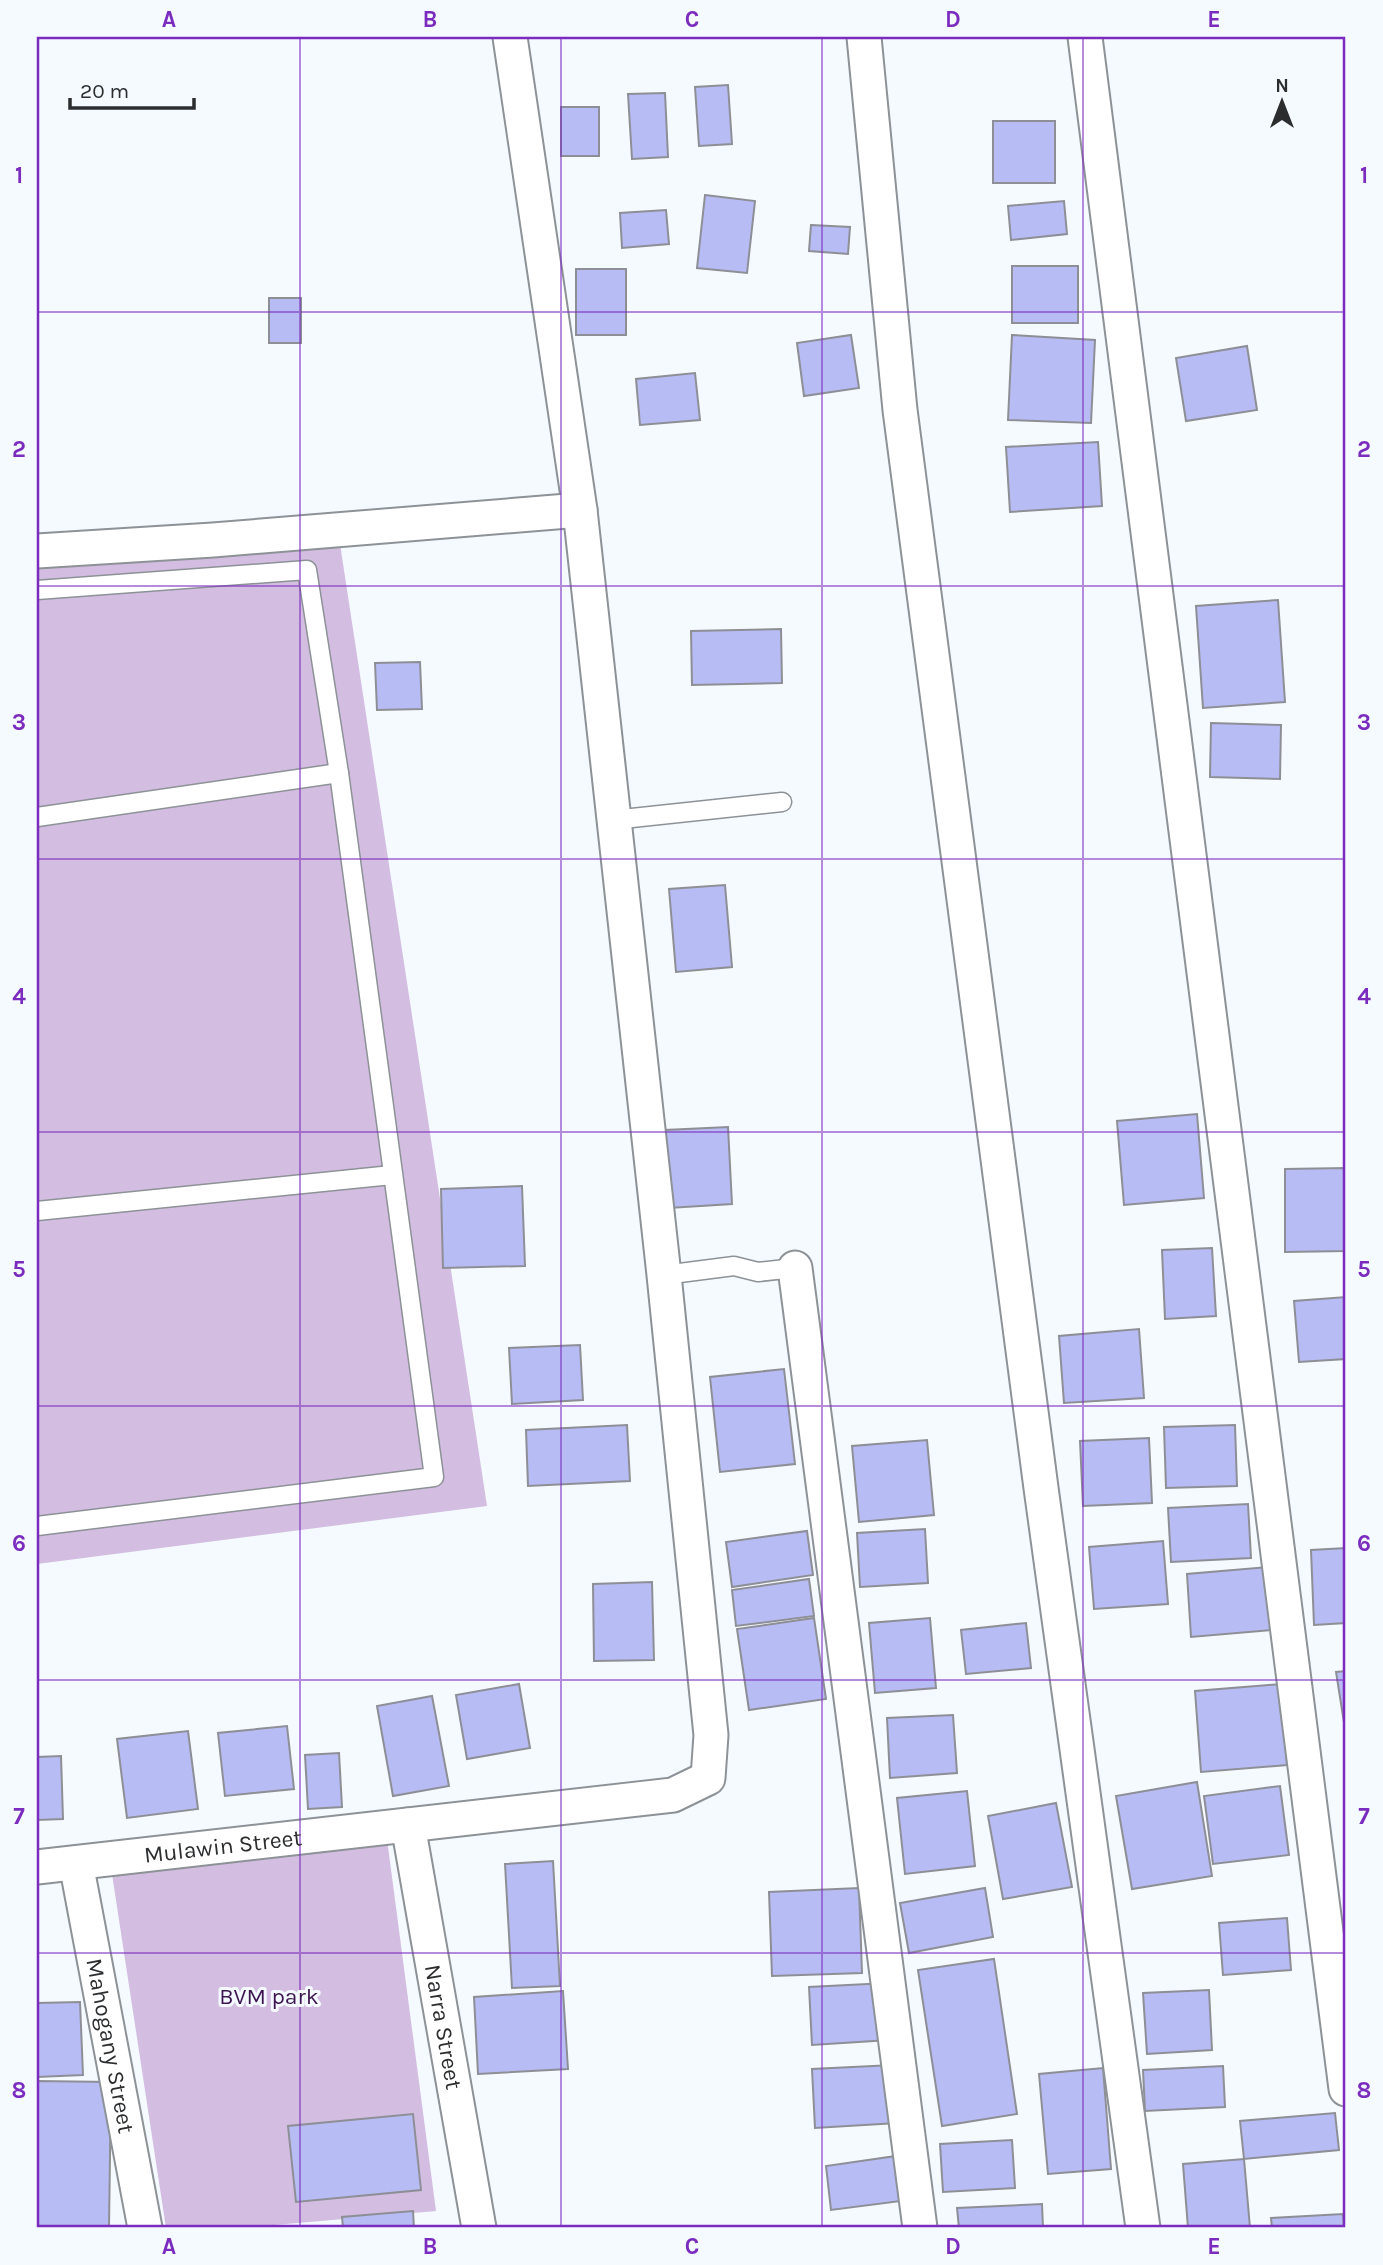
<svg xmlns="http://www.w3.org/2000/svg" width="1383" height="2265" viewBox="0 0 1383 2265" font-family="Karla,sans-serif">
<rect width="100%" height="100%" fill="#f4faff"/>
<!-- green -->
<g fill="#d3bde1">
<path d="M340,544l147,962 -450,58v-1000z"/>
<path d="M387,1839l49,372 -197,17h-73l-54,-354z"/>
</g>
<!-- building -->
<g fill="#b7bdf4" stroke="#8e8f96" stroke-width="2">
<path d="M728,85l4,59 -33,2 -4,-59z"/>
<path d="M665,93l3,64 -36,2 -4,-65z"/>
<rect x="561" y="107" width="38" height="49"/>
<rect x="993" y="121" width="62" height="62"/>
<path d="M705,195l50,6 -8,72 -50,-5z"/>
<path d="M1064,201l3,33 -56,6 -3,-34z"/>
<path d="M666,210l3,34 -47,4 -2,-35z"/>
<path d="M811,225l39,2 -2,27 -39,-3z"/>
<rect x="1012" y="266" width="66" height="57"/>
<rect x="576" y="269" width="50" height="66"/>
<rect x="269" y="298" width="32" height="45"/>
<path d="M851,335l8,53 -55,8 -7,-53z"/>
<path d="M1012,335l83,5 -4,83 -83,-3z"/>
<path d="M1247,346l10,64 -71,11 -10,-63z"/>
<path d="M695,373l5,47 -60,5 -4,-46z"/>
<path d="M1098,442l4,64 -92,6 -4,-65z"/>
<path d="M1278,600l7,102 -82,6 -7,-102z"/>
<path d="M781,629l1,54 -90,2 -1,-54z"/>
<path d="M420,662l2,47 -45,1 -2,-47z"/>
<path d="M1211,723l70,2 -1,54 -70,-2z"/>
<path d="M725,885l7,82 -56,5 -7,-83z"/>
<path d="M1197,1114l7,84 -80,7 -7,-84z"/>
<path d="M728,1127l4,77 -63,4 -4,-78z"/>
<path d="M1346,1168v83l-61,1v-83z"/>
<path d="M522,1186l3,80 -82,2 -2,-79z"/>
<path d="M1212,1248l4,68 -51,3 -3,-69z"/>
<path d="M1346,1297v62l-47,3 -5,-61z"/>
<path d="M1139,1329l5,69 -80,5 -5,-67z"/>
<path d="M580,1345l3,55 -71,4 -3,-56z"/>
<path d="M784,1369l11,95 -75,8 -10,-95z"/>
<path d="M627,1425l3,56 -102,5 -2,-56z"/>
<path d="M1235,1425l2,61 -71,2 -2,-61z"/>
<path d="M1149,1438l3,65 -69,3 -3,-65z"/>
<path d="M927,1440l7,75 -75,7 -7,-76z"/>
<path d="M1248,1504l3,54 -80,4 -3,-54z"/>
<path d="M925,1529l3,54 -68,4 -3,-54z"/>
<path d="M807,1531l6,44 -81,12 -6,-45z"/>
<path d="M1163,1541l5,63 -74,5 -5,-62z"/>
<path d="M1346,1548v75l-32,2 -3,-75z"/>
<path d="M1268,1567l5,63 -82,7 -4,-63z"/>
<path d="M809,1579l5,37 -78,10 -4,-36z"/>
<path d="M652,1582l2,78 -60,1 -1,-77z"/>
<path d="M814,1618l12,81 -77,11 -12,-81z"/>
<path d="M930,1618l6,70 -61,5 -6,-70z"/>
<path d="M1026,1623l5,45 -65,6 -5,-44z"/>
<path d="M1346,1671v64l-10,-63z"/>
<path d="M519,1684l11,64 -63,11 -11,-64z"/>
<path d="M1281,1684l6,81 -86,7 -6,-81z"/>
<path d="M432,1696l17,90 -56,10 -16,-90z"/>
<path d="M953,1715l4,58 -67,5 -3,-60z"/>
<path d="M287,1726l7,63 -69,7 -7,-63z"/>
<path d="M188,1731l10,78 -71,9 -10,-79z"/>
<path d="M339,1753l3,54 -34,2 -3,-54z"/>
<path d="M61,1756l2,63 -26,1v-63z"/>
<path d="M1197,1782l15,94 -80,13 -16,-93z"/>
<path d="M1280,1786l9,69 -76,9 -9,-68z"/>
<path d="M967,1791l8,75 -70,8 -8,-76z"/>
<path d="M1056,1803l16,84 -69,12 -15,-83z"/>
<path d="M553,1861l7,125 -48,2 -7,-124z"/>
<path d="M859,1888l3,85 -90,3 -3,-84z"/>
<path d="M985,1888l8,49 -84,16 -9,-50z"/>
<path d="M1287,1918l4,52 -68,5 -4,-52z"/>
<path d="M994,1959l23,155 -75,12 -24,-156z"/>
<path d="M887,1983l2,57 -77,5 -3,-58z"/>
<path d="M1209,1990l3,60 -65,4 -4,-61z"/>
<path d="M563,1991l5,78 -90,5 -4,-77z"/>
<path d="M80,2002l3,73 -46,2v-74z"/>
<path d="M893,2065l4,58 -82,5 -3,-59z"/>
<path d="M1223,2066l2,41 -80,4 -2,-41z"/>
<path d="M1103,2068l8,101 -63,5 -9,-100z"/>
<path d="M37,2081l74,1 -2,146h-72z"/>
<path d="M1335,2113l4,37 -95,9 -4,-38z"/>
<path d="M413,2114l8,76 -125,12 -8,-76z"/>
<path d="M1012,2140l3,48 -72,4 -3,-48z"/>
<path d="M903,2155l6,45 -78,10 -5,-44z"/>
<path d="M1244,2159l6,69h-62l-5,-64z"/>
<path d="M1042,2204l1,24h-84l-2,-20z"/>
<path d="M413,2211l1,17h-71l-1,-11z"/>
<path d="M1343,2214l1,14h-72l-1,-10z"/>
</g>
<g fill="none" stroke-linecap="round" stroke-linejoin="round">
<!-- service casing -->
<g stroke="#8d9297" stroke-width="21">
<g id="service">
<path d="M37,590l270,-20 32,203 95,704 -397,49"/>
<path d="M37,817l302,-44"/>
<path d="M613,820l169,-18"/>
<path d="M37,1211l355,-36"/>
<path d="M664,1275l70,-9 24,6 37,-4"/>
</g>
</g>
<!-- minor casing -->
<g stroke="#8d9297" stroke-width="37">
<g id="minor">
<path d="M864,37l36,373 141,1078 102,740"/>
<path d="M1085,37l261,2052"/>
<path d="M37,551l176,-11 367,-30"/>
<path d="M795,1268l125,960"/>
<path id="s1" d="M408,1825l71,403"/>
<path id="s2" d="M76,1863l69,365"/>
<path id="s3" d="M37,1867l636,-72 35,-17 3,-43 -47,-460 -84,-765 -70,-473"/>
</g>
</g>
<!-- service -->
<use href="#service" stroke="#fff" stroke-width="18"/>
<!-- minor -->
<use href="#minor" stroke="#fff" stroke-width="33"/>
</g>
<!-- grid -->
<path fill="none" stroke="#7b2cbf" stroke-width="2" stroke-opacity="0.55" d="M300,37v2191M561,37v2191M822,37v2191M1083,37v2191M37,312h1309M37,586h1309M37,859h1309M37,1132h1309M37,1406h1309M37,1680h1309M37,1953h1309"/>
<g text-anchor="middle" stroke-width="6" stroke-linejoin="round" paint-order="stroke">
<!-- street labels -->
<g font-size="23" fill="#2b2d2f" stroke="#f4faff">
<text dy="8" stroke="none"><textPath href="#s3" startOffset="187">Mulawin Street</textPath></text>
<text dy="8" stroke="none"><textPath href="#s1" startOffset="205">Narra Street</textPath></text>
<text dy="8" stroke="none"><textPath href="#s2" startOffset="186">Mahogany Street</textPath></text>
</g>
<!-- park labels -->
<g font-size="23" fill="#3d1551" stroke="#f4faff">
<text x="269" y="2004">BVM park</text>
</g>
</g>
<!-- border -->
<rect width="1383" height="2265" fill="none" stroke="#f4faff" stroke-width="77"/>
<!-- north arrow -->
<g transform="translate(1282 102)" stroke="#f4faff" stroke-width="5" paint-order="stroke">
<path d="M0-5L12 26L0 18L-12 26Z" fill="#2b2d2f"/>
<text y="-10" font-size="19" font-weight="bold" text-anchor="middle" fill="#2b2d2f">N</text>
</g>
<!-- scale -->
<path d="M70 98v10h124v-10" fill="none" stroke="#2b2d2f" stroke-width="3.5"/>
<text x="80" y="98" font-size="21" fill="#2b2d2f" stroke="#f4faff" stroke-width="5" paint-order="stroke">20 m</text>
<rect x="38" y="38" width="1306" height="2188" fill="none" stroke="#7b2cbf" stroke-width="2.5"/>
<g font-size="23" text-anchor="middle" font-weight="bold" fill="#7b2cbf">
<text x="169" y="27">A</text>
<text x="430" y="27">B</text>
<text x="692" y="27">C</text>
<text x="953" y="27">D</text>
<text x="1214" y="27">E</text>
<text x="19" y="183">1</text>
<text x="1364" y="183">1</text>
<text x="19" y="457">2</text>
<text x="1364" y="457">2</text>
<text x="19" y="730">3</text>
<text x="1364" y="730">3</text>
<text x="19" y="1004">4</text>
<text x="1364" y="1004">4</text>
<text x="19" y="1277">5</text>
<text x="1364" y="1277">5</text>
<text x="19" y="1551">6</text>
<text x="1364" y="1551">6</text>
<text x="19" y="1824">7</text>
<text x="1364" y="1824">7</text>
<text x="19" y="2098">8</text>
<text x="1364" y="2098">8</text>
<text x="169" y="2254">A</text>
<text x="430" y="2254">B</text>
<text x="692" y="2254">C</text>
<text x="953" y="2254">D</text>
<text x="1214" y="2254">E</text>
</g>
</svg>
